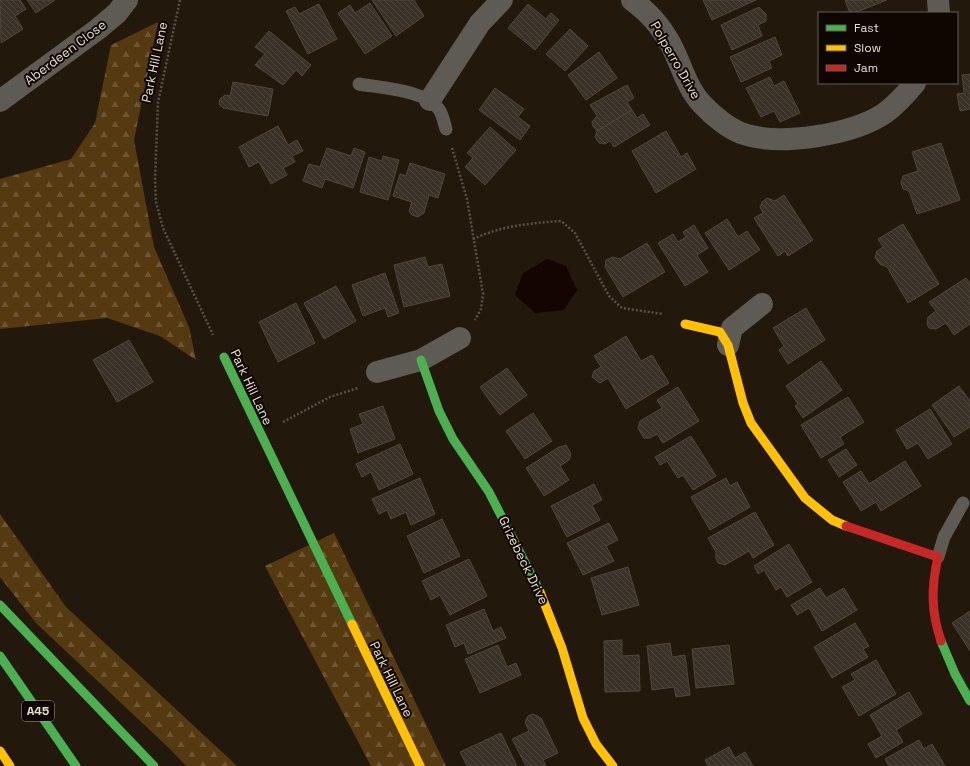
<svg xmlns="http://www.w3.org/2000/svg" width="970" height="766" viewBox="0 0 970 766" font-family="'Space Grotesk',sans-serif">
<defs>
<pattern id="forest-firs" width="22" height="20" patternUnits="userSpaceOnUse"><rect width="22" height="20" fill="#553911"/><path d="M5 1l3.5 6h-7zM16 11l3.5 6h-7z" fill="#6e5533"/></pattern>
<pattern id="building-back-hatch" width="6" height="6" patternUnits="userSpaceOnUse"><rect width="6" height="6" fill="#3a3228"/><path d="M-1 5l2 2M0 0l6 6M5-1l2 2" fill="none" stroke="#4d463c"/></pattern>
</defs>
<rect width="100%" height="100%" fill="#22190c"/>
<!-- forest -->
<g fill="url(#forest-firs)">
<path d="M158,22l-24,118 20,107 35,80 7,33 -36,-24 -53,-18 -107,11v-150l71,-20 24,-36 16,-78z"/>
<path d="M0,514l66,93 171,159h-51l-15,-16 -135,-127 -36,-46z"/>
<path d="M334,533l112,233h-75l-106,-200z"/>
</g>
<!-- water -->
<path fill="#140501" d="M547,259l19,7 11,24 -13,20 -29,3 -20,-18 8,-22z"/>
<!-- building -->
<g fill="url(#building-back-hatch)" stroke="#4f473b">
<path d="M0,0h20l6,9 -11,7 8,13 -22,14z"/>
<path d="M27,0h28l-19,13z"/>
<path d="M372,0h42l10,16 -28,20z"/>
<path d="M703,0h53l-44,20z"/>
<path d="M845,0h42l-33,13h-4z"/>
<path d="M370,3l22,33 -27,18 -27,-41 12,-8 5,8z"/>
<path d="M319,4l18,35 -29,15 -22,-43 9,-4 4,7z"/>
<path d="M528,4l18,15 5,-6 8,7 -24,30 -27,-22z"/>
<path d="M759,7l7,7v7l-8,4 4,11 -30,14 -11,-25z"/>
<path d="M570,29l18,17 -23,25 -19,-17z"/>
<path d="M269,31l42,34 -9,11 -6,-6 -13,15 -28,-20 10,-11 -10,-7z"/>
<path d="M775,37l7,18 -13,6 3,7 -31,14 -11,-25z"/>
<path d="M599,52l18,26 -31,22 -18,-25z"/>
<path d="M970,74v35l-10,2 -3,-17 7,-1 -2,-18z"/>
<path d="M770,77l4,9 10,-5 16,32 -20,9 -6,-11 -13,6 -15,-29z"/>
<path d="M233,82l40,7 -5,27 -45,-8 -4,-4 1,-5 5,-4 5,1z"/>
<path d="M627,85l7,13 -7,4 5,8 -35,21 -4,-5 -1,-4 5,-6 -7,-11z"/>
<path d="M495,88l29,21 -6,8 12,9 -10,14 -41,-30z"/>
<path d="M632,110l5,8 6,-4 7,11 -36,22 -4,-6 -5,3 -6,-1 -4,-6 2,-6z"/>
<path d="M278,126l10,19 9,-5 6,11 -11,5 3,6 -12,6 4,7 -16,9 -12,-22 -10,5 -10,-20z"/>
<path d="M490,127l26,23 -31,35 -20,-18 8,-9 -6,-5z"/>
<path d="M666,131l15,26 6,-4 9,16 -40,24 -24,-42z"/>
<path d="M941,143l19,57 -43,14 -8,-23 -6,-2 -2,-6 2,-7 15,-5 -6,-19z"/>
<path d="M327,148l24,8 3,-8 11,4 -12,36 -28,-9 -3,9 -19,-7 6,-17 11,3z"/>
<path d="M383,156l16,4 -11,40 -28,-8 9,-35 13,4z"/>
<path d="M410,163l35,11 -7,24 -9,-3 -5,18 -6,4 -6,-2 -3,-4 3,-9 -19,-6 7,-22 6,2z"/>
<path d="M784,195l29,45 -25,16 -3,-5 -7,5 -24,-38 9,-5 -3,-6 2,-5 5,-4 8,3z"/>
<path d="M727,219l11,18 9,-6 13,19 -31,20 -24,-37z"/>
<path d="M903,224l36,60 -31,19 -21,-36 -7,-3 -5,-6 2,-7 6,-4 -5,-8z"/>
<path d="M694,225l14,23 -11,7 11,17 -23,14 -27,-43 15,-9 5,8 8,-5 -3,-5z"/>
<path d="M647,243l18,29 -42,25 -18,-30 1,-7 7,-3 7,2z"/>
<path d="M425,257l3,10 14,-3 8,32 -46,11 -10,-42z"/>
<path d="M385,273l14,40 -11,4 -3,-9 -22,8 -11,-31z"/>
<path d="M966,278l4,5v41l-16,11 -8,-12 -10,6 -7,-1 -2,-4 1,-7 8,-6 -7,-9z"/>
<path d="M336,286l20,35 -32,18 -20,-36z"/>
<path d="M296,303l19,40 -37,19 -19,-40z"/>
<path d="M806,308l19,32 -37,24 -9,-14 5,-4 -11,-18z"/>
<path d="M626,336l15,25 11,-6 17,28 -43,26 -18,-31 -8,5 -8,-6 2,-6 7,-4 -7,-11z"/>
<path d="M129,340l24,42 -36,20 -24,-42z"/>
<path d="M821,361l21,29 -39,28 -8,-12 3,-2 -12,-18z"/>
<path d="M507,368l20,27 -27,20 -20,-28z"/>
<path d="M959,386l11,15v26l-16,10 -22,-32z"/>
<path d="M678,387l21,34 -36,22 -6,-9 -7,4h-6l-6,-10 2,-7 22,-13 -5,-8z"/>
<path d="M848,397l16,25 -24,15 4,7 -23,14 -20,-33z"/>
<path d="M383,406l12,33 -37,14 -8,-24 13,-5 -4,-10z"/>
<path d="M930,409l22,35 -24,15 -10,-16 -11,6 -11,-19z"/>
<path d="M533,413l19,28 -27,18 -19,-28z"/>
<path d="M691,436l25,40 -23,14 -10,-15 -5,3 -11,-17 -7,4 -5,-8z"/>
<path d="M400,444l13,30 -34,16 -8,-18 -9,5 -6,-13z"/>
<path d="M566,445l5,9 -2,6 -9,6 9,14 -25,16 -18,-28 33,-21z"/>
<path d="M846,449l11,16 -18,12 -11,-17z"/>
<path d="M905,461l16,25 -40,25 -5,-9 -15,9 -18,-29 18,-11 8,13z"/>
<path d="M420,478l15,36 -24,11 -5,-13 -15,7 -4,-9 -8,4 -7,-15z"/>
<path d="M726,478l4,8 7,-4 13,25 -40,23 -19,-33z"/>
<path d="M594,484l8,16 -10,5 8,15 -33,17 -16,-31z"/>
<path d="M755,512l19,33 -21,13 -4,-7 -24,14 -7,-2 -2,-5v-6l-8,-14z"/>
<path d="M442,519l18,37 -36,17 -17,-37z"/>
<path d="M609,523l9,17 -12,6 8,15 -31,14 -16,-32z"/>
<path d="M789,544l23,38 -25,15 -6,-10 -5,3 -12,-20 -6,4 -4,-8z"/>
<path d="M469,559l18,37 -37,19 -10,-20 -9,5 -9,-19z"/>
<path d="M628,567l11,38 -37,10 -11,-37z"/>
<path d="M820,588l6,10 18,-10 13,22 -35,21 -13,-23 -12,7 -6,-10z"/>
<path d="M484,609l9,22 8,-4 5,11 -38,16 -4,-11 -9,4 -9,-22z"/>
<path d="M970,611v40l-18,-28z"/>
<path d="M855,623l14,23 -6,3 5,8 -36,21 -18,-31z"/>
<path d="M622,640v16l17,-1 1,36 -35,1 -1,-51z"/>
<path d="M670,643l2,14 13,-2 5,40 -14,2 -2,-10 -22,3 -5,-44z"/>
<path d="M498,645l9,22 9,-4 5,12 -41,18 -15,-34z"/>
<path d="M729,645l5,39 -38,4 -4,-39z"/>
<path d="M876,660l20,34 -37,22 -17,-29 13,-7 -4,-6z"/>
<path d="M909,692l13,22 -26,16 7,12 -27,16 -8,-14 14,-8 -12,-21z"/>
<path d="M533,714l8,4 17,35 -15,7 3,6h-20l-14,-27 17,-8 -4,-9 3,-6z"/>
<path d="M501,733l16,33h-50l-7,-14z"/>
<path d="M919,740l5,9 8,-5 13,22h-56l-4,-7z"/>
<path d="M729,747l6,11 10,-6 8,14h-45l-3,-6z"/>
</g>
<g fill="none" stroke-linecap="round" stroke-linejoin="round">
<!-- path -->
<g stroke="#58524b" stroke-width="2.5" stroke-dasharray="2 2" stroke-linecap="butt">
<path d="M180,0l-22,102 -3,78 1,22 7,26 50,107"/>
<path d="M452,148l15,51 16,95 -2,15 -6,11"/>
<path d="M473,239c28,-13 57,-16 88,-18l14,12 34,63 13,12 41,6"/>
<path d="M283,422l47,-25 28,-9"/>
</g>
<!-- lane -->
<g stroke="#5e5a54" stroke-width="13">
<path d="M359,84c22,4 69,6 81,27 3,5 4,12 6,18"/>
<path d="M938,557l6,-20 19,-34"/>
</g>
<!-- street -->
<g stroke="#5e5a54" stroke-width="22">
<path d="M632,0c17,13 27,24 38,43 11,20 16,44 32,61 10,11 26,24 39,29 37,14 112,2 144,-20 12,-9 21,-19 30,-30"/>
<path d="M938,0l1,13"/>
<path d="M430,100l50,-77 22,-23"/>
<path d="M0,101l98,-72 19,-16 10,-13"/>
<path d="M728,345l4,-17 30,-24"/>
<path d="M377,372l44,-12 39,-22"/>
</g>
<!-- fast -->
<g stroke="#4caf50" stroke-width="9">
<path d="M224,357l128,267"/>
<path d="M421,360l18,51 14,28 36,53 51,100"/>
<path d="M0,605l154,161"/>
<path d="M941,641l14,33 15,27"/>
<path d="M0,656l76,110"/>
</g>
<!-- slow -->
<g stroke="#ffc107" stroke-width="9">
<path d="M685,324l35,8 8,13 15,58 8,20 54,75 27,22 14,6"/>
<path d="M540,592l22,56 21,70 13,26 17,22"/>
<path d="M352,624l68,142"/>
<path d="M0,751l10,15"/>
</g>
<!-- jam -->
<path stroke="#c62828" stroke-width="9" d="M846,526l92,31c-7,31 -7,54 3,84"/>
</g>
<g text-anchor="middle" stroke-width="4" stroke-linejoin="round" paint-order="stroke">
<!-- shield labels -->
<rect fill="#0e0701" stroke="#a89e91" stroke-width="1" x="22" y="701" width="32" height="20" rx="3"/>
<g font-size="12" font-weight="bold" fill="#eadecf">
<text x="38" y="715">A45</text>
</g>
<!-- street labels -->
<g font-size="13" fill="#eadecf" stroke="#0e0701">
<text transform="translate(65 52) rotate(-37)" y="5">Aberdeen Close</text>
<text transform="translate(676 60) rotate(60)" y="5">Polperro Drive</text>
<text transform="translate(154 62) rotate(-78)" y="5">Park Hill Lane</text>
<text transform="translate(252 387) rotate(65)" y="5">Park Hill Lane</text>
<text transform="translate(524 560) rotate(64)" y="5">Grizebeck Drive</text>
<text transform="translate(392 679) rotate(64)" y="5">Park Hill Lane</text>
</g>
</g>
<!-- legend -->
<rect x="818" y="12" width="140" height="72" fill="#0e0701" stroke="#665d53"/>
<rect x="826" y="25" width="20" height="6" fill="#4caf50" stroke="#665d53"/>
<text x="854" y="32" font-size="12" fill="#eadecf">Fast</text>
<rect x="826" y="45" width="20" height="6" fill="#ffc107" stroke="#665d53"/>
<text x="854" y="52" font-size="12" fill="#eadecf">Slow</text>
<rect x="826" y="65" width="20" height="6" fill="#c62828" stroke="#665d53"/>
<text x="854" y="72" font-size="12" fill="#eadecf">Jam</text>
</svg>
